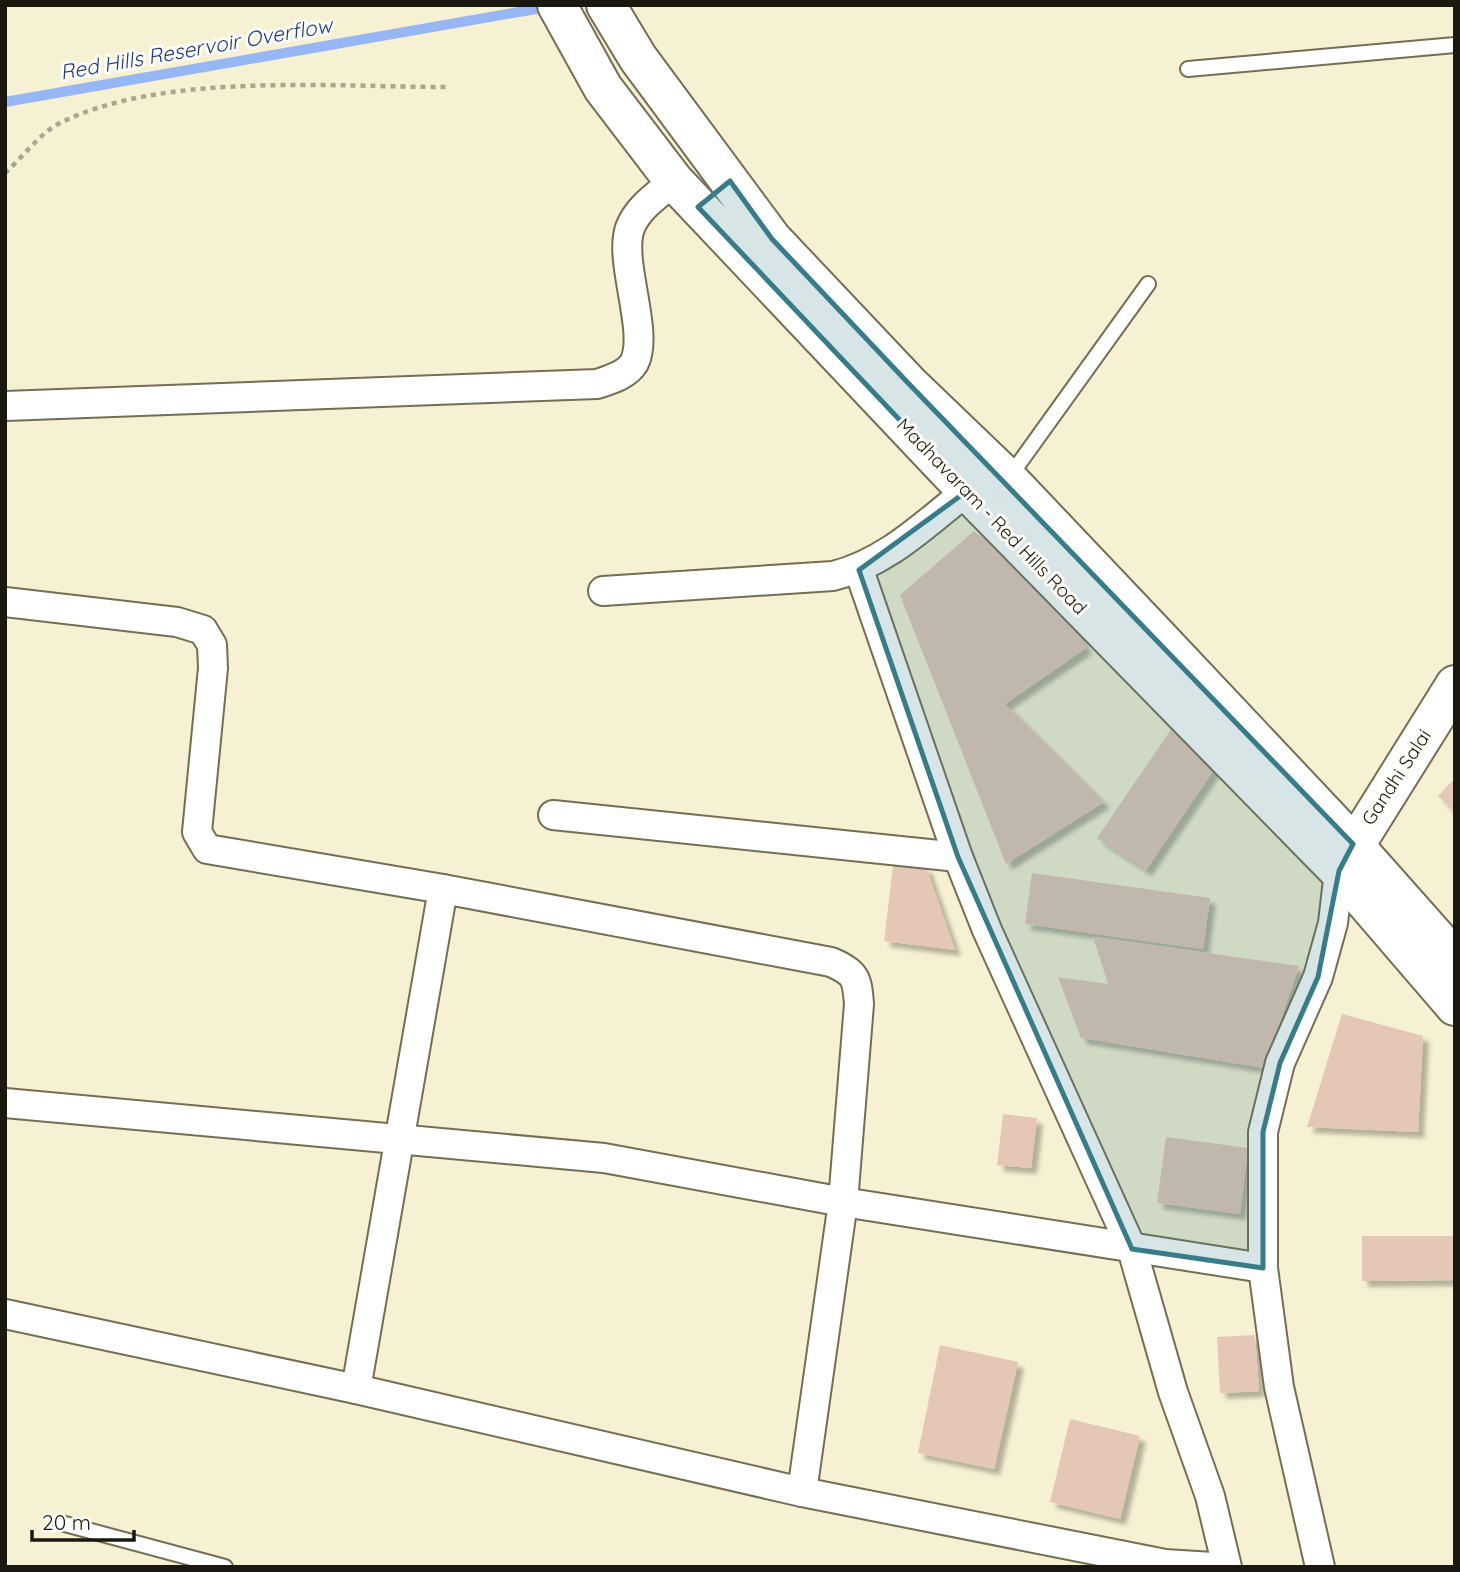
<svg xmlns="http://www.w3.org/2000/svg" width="1460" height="1572" viewBox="0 0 1460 1572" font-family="Quicksand,sans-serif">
<defs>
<filter id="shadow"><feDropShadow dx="6" dy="6" stdDeviation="2" flood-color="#0004"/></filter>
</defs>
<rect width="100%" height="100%" fill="#f6f1d3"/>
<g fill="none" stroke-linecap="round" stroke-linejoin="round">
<!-- stream -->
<path stroke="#97b6f4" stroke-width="10" d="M5,102l548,-96"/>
</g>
<!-- building -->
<g fill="#e4c7b7" filter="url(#shadow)">
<path d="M974,531l77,55 35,62 -81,56 99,98 -98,62 -106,-269z"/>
<path d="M1174,725l48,33 -76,112 -49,-32z"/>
<path d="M1455,778v34l-17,-16z"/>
<path d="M893,866l33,1 29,83 -71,-9z"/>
<path d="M1032,873l178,25 -7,51 -178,-25z"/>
<path d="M1093,937l206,29 -35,102 -183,-30 -23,-61 50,7z"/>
<path d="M1342,1014l81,22 -5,96 -111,-5z"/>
<path d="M1003,1114l34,4 -6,50 -34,-3z"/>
<path d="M1166,1137l82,11 -8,66 -83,-11z"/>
<path d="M1362,1236h93v44l-93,1z"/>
<path d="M1255,1335l4,56 -39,2 -3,-56z"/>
<path d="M940,1345l78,17 -24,107 -76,-16z"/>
<path d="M1070,1419l70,17 -20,83 -70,-17z"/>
</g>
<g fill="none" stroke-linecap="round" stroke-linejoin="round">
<!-- lane casing -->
<g stroke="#736e54" stroke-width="18">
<g id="lane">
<path d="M1188,69l267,-24"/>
<path d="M1010,476l138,-192"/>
<path d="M61,1523l164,44"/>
</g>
</g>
<!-- street casing -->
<g stroke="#736e54" stroke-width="32">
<g id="street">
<path d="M5,406l592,-22c12,-4 30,-9 37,-21 16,-30 -16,-102 -4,-135 8,-21 28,-33 44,-47"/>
<path d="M859,570l99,287 29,73 145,319 41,143 37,104 17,71"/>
<path d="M603,591l230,-15c53,-13 91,-51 134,-85"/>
<path d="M5,602l172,20 26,8 9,15 1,23 -16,164 10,17 236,40 388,73c25,11 26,16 28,42l-16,198 -41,290"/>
<path d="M553,815l405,42"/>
<path d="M5,1103l599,55 239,44 420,66"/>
<path d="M5,1314l351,75 446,103 363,72 48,3"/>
<path d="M356,1389l87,-500"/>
<path d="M1320,1567l-41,-180 -16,-119v-136l17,-69 38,-86 15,-54 6,-52"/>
</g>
</g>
<!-- secondary casing -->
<g stroke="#736e54" stroke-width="42">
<path id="secondary" d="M1339,871l116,-186"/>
</g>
<!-- primary casing -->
<g stroke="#736e54" stroke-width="42">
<g id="primary">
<path d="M557,5l46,83 71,93 293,310 372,380 116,135"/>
<path d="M606,5l32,53 134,181 138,146 98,94 149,157 196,208 102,115"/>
</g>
</g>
<!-- path -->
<path stroke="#aaa68f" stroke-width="4.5" stroke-dasharray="5 5" stroke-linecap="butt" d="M5,173c17,-15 35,-40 55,-50 102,-51 272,-36 386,-36"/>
<!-- lane -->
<use href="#lane" stroke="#fff" stroke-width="14"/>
<!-- street -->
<use href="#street" stroke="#fff" stroke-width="28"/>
<!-- secondary -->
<use href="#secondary" stroke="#fff" stroke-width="38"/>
<!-- primary -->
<use href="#primary" stroke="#fff" stroke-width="38"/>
</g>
<!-- marked area -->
<path fill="#377d89" fill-opacity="0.2" stroke="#377d89" stroke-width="5" stroke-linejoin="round" d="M730,181l42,58 138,146 443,459 -14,27 -21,106 -38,86 -17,69v136l-131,-19 -174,-392 -99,-287 108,-79 -269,-284z"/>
<g text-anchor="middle" stroke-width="6" stroke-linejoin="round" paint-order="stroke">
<!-- street labels -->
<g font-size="19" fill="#1b190f" stroke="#fefdf7">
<text transform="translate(992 516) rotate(46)" y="7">Madhavaram - Red Hills Road</text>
<text transform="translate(1396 777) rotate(-57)" y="7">Gandhi Salai</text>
</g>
<!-- water labels -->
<g font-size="21" font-style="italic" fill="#1d3d84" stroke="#fefdf7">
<text transform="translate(196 49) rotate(-10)" y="7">Red Hills Reservoir Overflow</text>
</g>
</g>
<!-- border -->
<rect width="1460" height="1572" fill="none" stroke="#1b190f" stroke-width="14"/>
<!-- scale -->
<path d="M32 1530v10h102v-10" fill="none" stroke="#1b190f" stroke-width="3.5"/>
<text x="42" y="1530" font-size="21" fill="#1b190f" stroke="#fefdf7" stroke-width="5" paint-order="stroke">20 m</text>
</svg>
